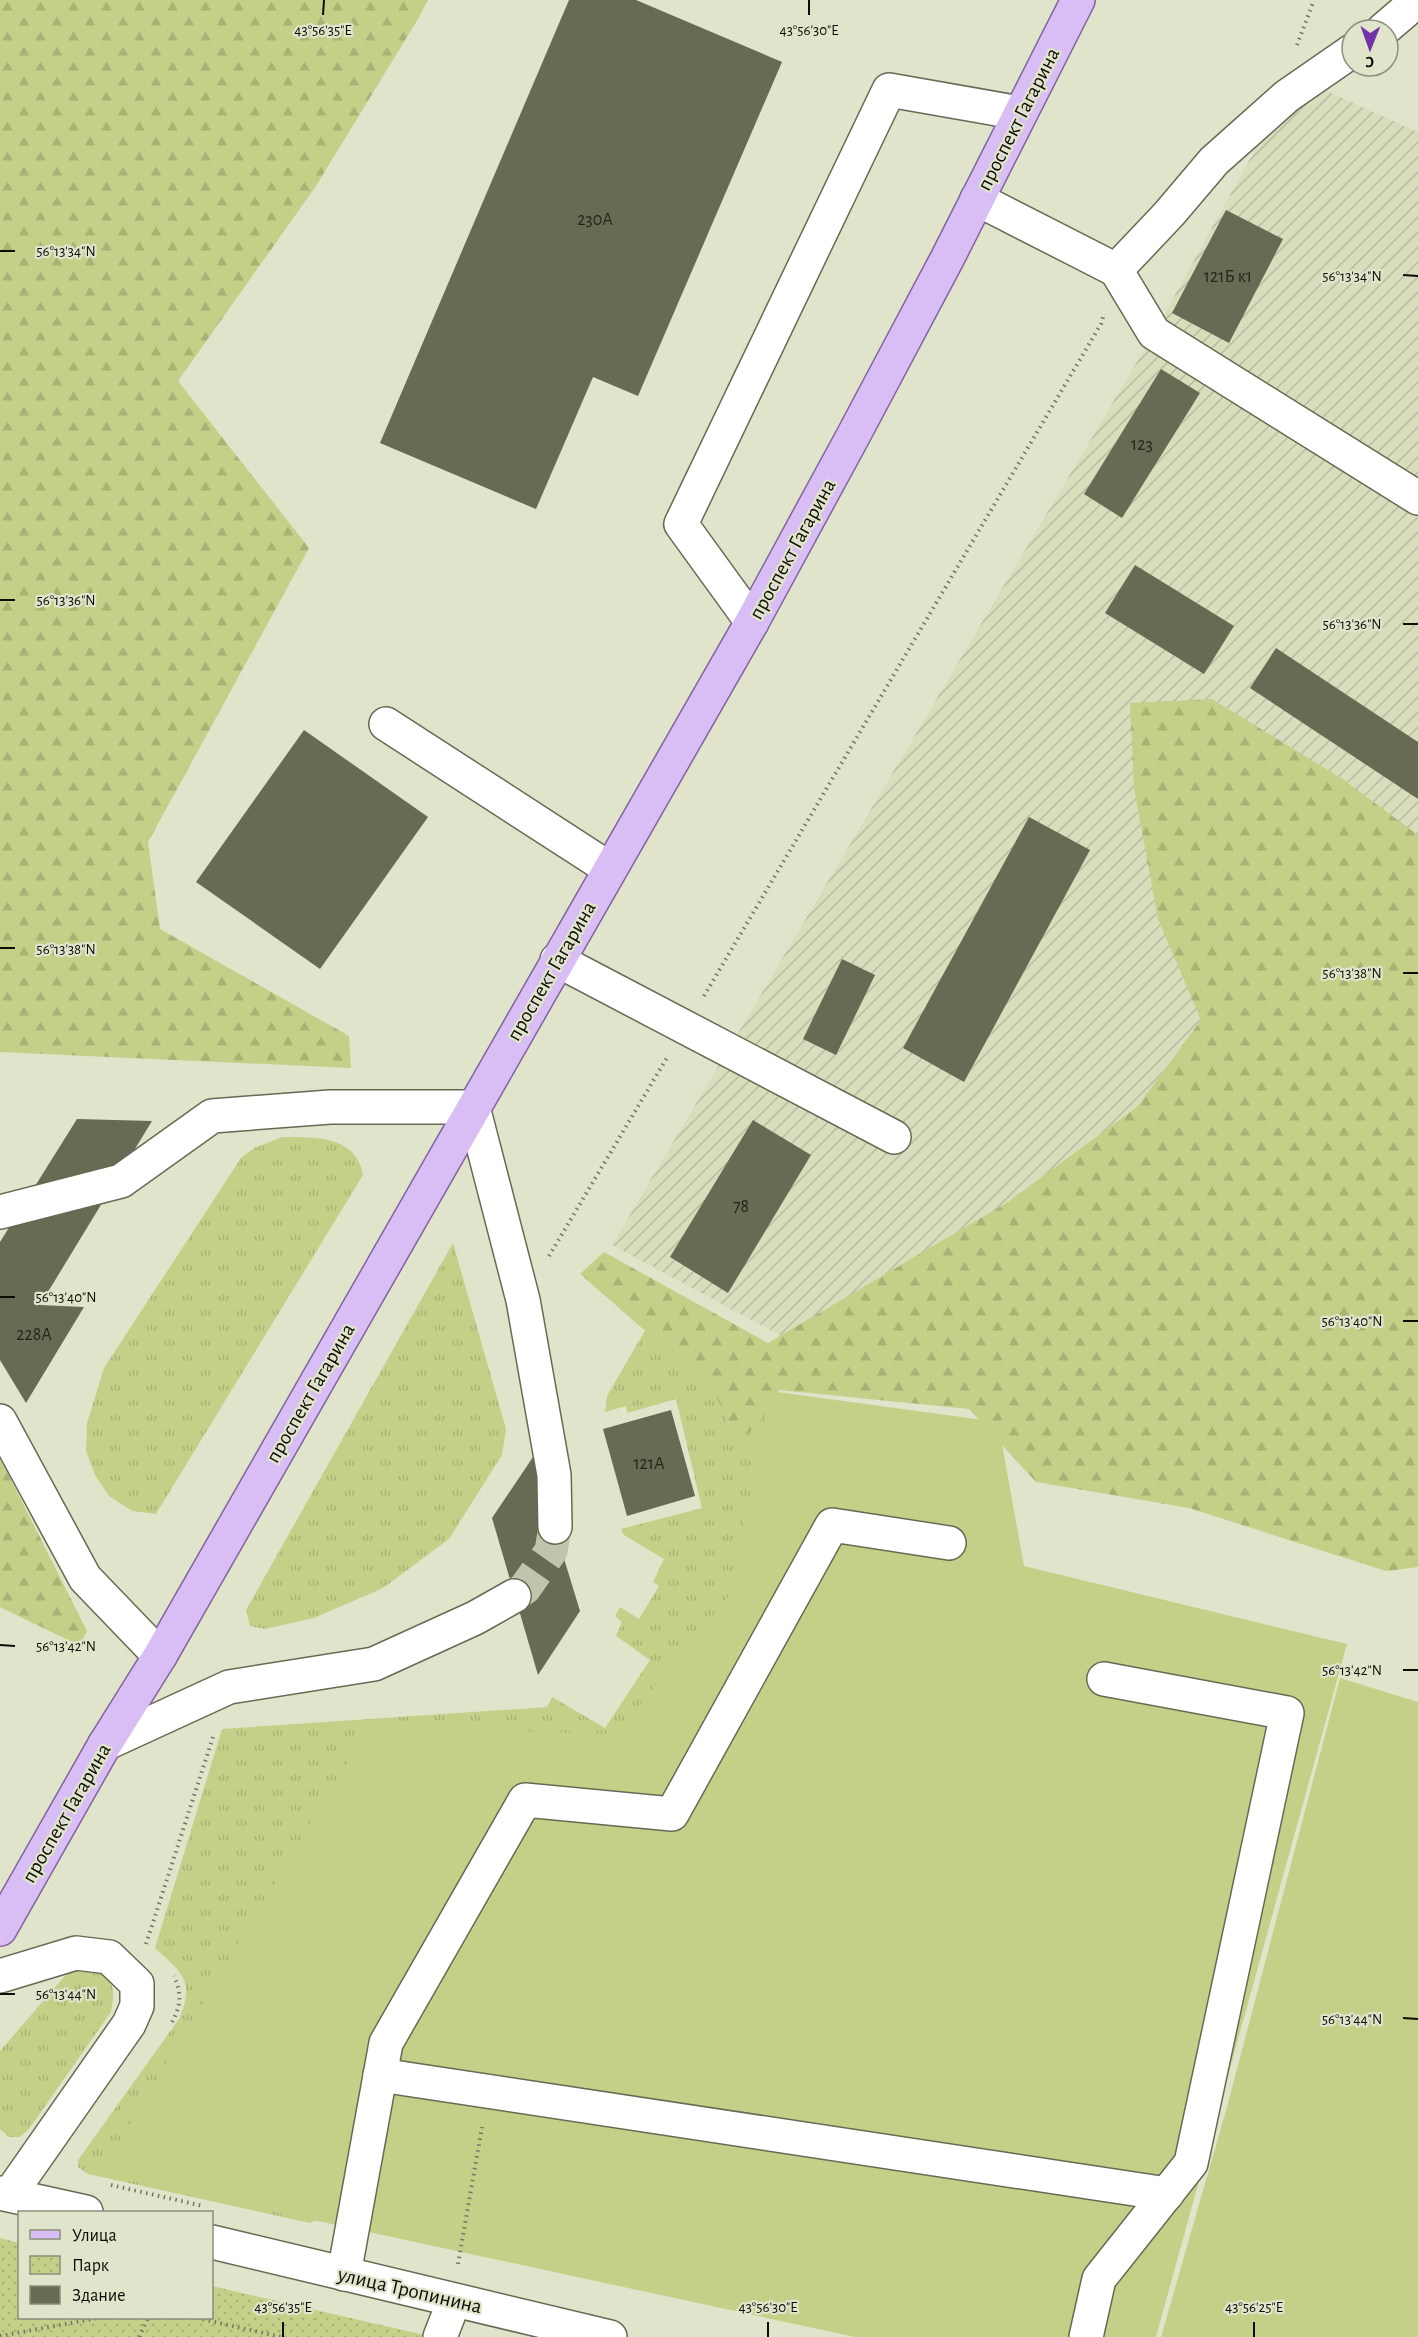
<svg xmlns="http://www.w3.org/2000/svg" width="1418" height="2337" viewBox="0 0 1418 2337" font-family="'Alegreya Sans',sans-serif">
<defs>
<pattern id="industrial-furrows" width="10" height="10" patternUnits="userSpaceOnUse" patternTransform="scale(1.5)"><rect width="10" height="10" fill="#d8ddbc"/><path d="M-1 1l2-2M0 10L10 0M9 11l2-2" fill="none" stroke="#b8bca0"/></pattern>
<pattern id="grass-tufts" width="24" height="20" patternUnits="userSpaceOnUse" patternTransform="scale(1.5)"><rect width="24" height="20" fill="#c6cf88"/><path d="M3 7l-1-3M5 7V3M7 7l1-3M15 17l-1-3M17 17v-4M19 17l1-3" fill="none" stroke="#a9b174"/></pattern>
<pattern id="forest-firs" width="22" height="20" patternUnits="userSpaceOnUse" patternTransform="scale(1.5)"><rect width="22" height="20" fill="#c6cf88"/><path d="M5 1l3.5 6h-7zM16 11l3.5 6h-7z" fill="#a9b174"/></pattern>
<pattern id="park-dots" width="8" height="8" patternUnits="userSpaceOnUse" patternTransform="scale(1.5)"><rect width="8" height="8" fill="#c6cf88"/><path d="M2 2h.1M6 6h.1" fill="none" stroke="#a9b174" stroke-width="1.8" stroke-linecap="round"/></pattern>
</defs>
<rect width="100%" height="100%" fill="#e0e4cb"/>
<!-- industrial -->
<path fill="url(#industrial-furrows)" d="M1324,90l94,42v825l-624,386 -182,-98 542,-912 108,-196 45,-37z"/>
<!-- grass -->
<g fill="url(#grass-tufts)">
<path d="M282,1137c31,0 75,-2 81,38l-207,339 -24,-3 -23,-15 -14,-21 -9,-24 1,-28 17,-55 137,-210 13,-10z"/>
<path d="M453,1243l53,186 -4,26 -53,84 -66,49 -69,30 -49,11 -15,-3 -4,-16z"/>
<path d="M665,1296l111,58 -39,240 -418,625 -9,4 -222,-49 -10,-7v-7l101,-141c16,-37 4,-46 -24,-71l67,-219 325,-22 5,-10 53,31 45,-68 -34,-24 6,-14 -7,-6 5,-9 19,12 20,-33 -6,-4 11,-23 -40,-24 -3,-6 81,-21 -26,-109 -49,14 -1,-7 -21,6 2,-16z"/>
<path d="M75,1968l29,3c11,14 10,24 7,41l-82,117 -9,8h-11l-9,-8v-78l63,-73z"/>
</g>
<!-- forest -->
<g fill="url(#forest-firs)">
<path d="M0,0h428l-10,19 -102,167 -138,195 131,167 -161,294 12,87 189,107 2,32 -351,-16z"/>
<path d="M1212,699l132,81 74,55v732l-32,4 -197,-63 -153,-26 -67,-73 -190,-19 -22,35 -20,17 -30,-66 -65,-48 -62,-54 24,-22 164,91 240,-141 129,-95 64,-87 -43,-101 -24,-131 -4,-85z"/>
<path d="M0,1458l87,173 -7,15 -80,-39z"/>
</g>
<!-- park -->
<path fill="url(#park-dots)" d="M0,2238l19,5 1,75h192v-32l221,51h-433z"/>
<!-- pitch -->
<g fill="#c6cf88">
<path d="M770,1391l228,31 26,144 323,78 -191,693h-301l-755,-163 269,-447 247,7 115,-141z"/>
<path d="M1340,1678l78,24v635h-257l66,-230z"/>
</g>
<!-- building -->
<g fill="#686b54">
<path d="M569,0h67l146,62 -144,334 -45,-19 -57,132 -156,-66z"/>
<path d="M1226,210l57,29 -54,104 -57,-30z"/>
<path d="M1161,369l39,24 -78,125 -38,-24z"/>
<path d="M1135,565l99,61 -30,48 -99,-61z"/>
<path d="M1276,648l142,94v57l-168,-111z"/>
<path d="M304,730l124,87 -108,152 -124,-87z"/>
<path d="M1029,817l61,33 -126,232 -61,-34z"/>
<path d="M842,959l33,16 -39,80 -33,-16z"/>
<path d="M77,1119l75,2 -112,184 44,2 -58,96 -26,-43v-118z"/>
<path d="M753,1120l58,35 -83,138 -58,-36z"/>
<path d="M671,1410l24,86 -68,20 -24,-87z"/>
<path d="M533,1457l47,154 -42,64 -46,-157z"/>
</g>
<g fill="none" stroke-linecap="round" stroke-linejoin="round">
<!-- minor-tunnel -->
<path stroke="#c0c4ad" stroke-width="33" stroke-dasharray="33 16" stroke-linecap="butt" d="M514,1596l11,-8 26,-37 4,-24"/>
<!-- minor casing -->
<g stroke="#666a53" stroke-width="36">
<g id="minor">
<path d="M1383,30l35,-30"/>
<path d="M977,199l139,71 53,-56 45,-53 73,-65 65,-45"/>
<path d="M1116,270l38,63 264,165"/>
<path d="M752,622l-71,-98 208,-434 131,23"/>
<path d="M386,724l224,145"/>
<path d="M557,960l337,177"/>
<path d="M0,1212l121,-31 91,-65 118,-9h143l50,193 31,175 1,52"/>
<path d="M0,1421l85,157 75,78"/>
<path d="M105,1744l124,-57 145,-23 101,-46 39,-22"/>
<path d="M0,1976l76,-23 33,4 28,27v22l-8,18 -119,170"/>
<path d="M380,2075l787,119"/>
<path d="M0,2193l86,19"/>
<path d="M212,2242l398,95"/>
<path d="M344,2274l42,-231 139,-243 147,14 160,-289 117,18"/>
<path d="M440,2337l14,-36"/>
<path d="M1086,2337l13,-58 92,-116 96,-450 -183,-34"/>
</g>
</g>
<!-- major casing -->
<g stroke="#81639d" stroke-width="36">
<path id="major" d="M0,1929l105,-185 55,-88 592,-1034 100,-184 95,-179 131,-259"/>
</g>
<!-- path -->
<g stroke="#737665" stroke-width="4" stroke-dasharray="1.5 4.5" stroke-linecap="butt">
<path d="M1297,45l17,-45"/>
<path d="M704,996l397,-672 2,-7"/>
<path d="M549,1256l119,-200"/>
<path d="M146,1944l68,-210"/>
<path d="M172,2022c9,-16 10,-28 2,-46"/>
<path d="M111,2185l92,21"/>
<path d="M458,2264l24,-137"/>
<path d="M197,2318l84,19"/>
<path d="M0,2336l98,-18"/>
<path d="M139,2337l9,-19"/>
</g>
<!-- minor -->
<use href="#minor" stroke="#fff" stroke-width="33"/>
<!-- major -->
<use href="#major" stroke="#d9bdf5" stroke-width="33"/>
</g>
<!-- ticks -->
<path fill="none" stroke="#0c0d05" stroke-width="2" d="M323,15l1,-15M809,15v-15M0,251h15M1403,275l15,1M0,600h15M1403,624h15M0,948h15M1403,973h15M0,1297h15M1403,1321h15M0,1645l15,1M1403,1670h15M0,1994h15M1403,2018l15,1M283,2337v-15M768,2337v-15M1254,2337v-15"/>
<g text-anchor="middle" stroke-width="4.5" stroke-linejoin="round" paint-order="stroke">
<!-- number labels -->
<g font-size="18" fill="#232419">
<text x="595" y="225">230А</text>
<text x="1228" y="282">121Б к1</text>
<text x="1142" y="450">123</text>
<text x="741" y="1212">78</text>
<text x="34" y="1340">228А</text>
<text x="649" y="1469">121А</text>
</g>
<!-- street labels -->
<g font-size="21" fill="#0c0d05" stroke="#e0e4cb">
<text transform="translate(1018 119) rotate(-63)" y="7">проспект Гагарина</text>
<text transform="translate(792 549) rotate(-61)" y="7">проспект Гагарина</text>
<text transform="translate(551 971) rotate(-60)" y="7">проспект Гагарина</text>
<text transform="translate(310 1393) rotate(-60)" y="7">проспект Гагарина</text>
<text transform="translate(66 1813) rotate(-60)" y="7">проспект Гагарина</text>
<text transform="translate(410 2290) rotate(13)" y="7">улица Тропинина</text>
</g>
</g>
<g font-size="15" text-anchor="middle" fill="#0c0d05" stroke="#e0e4cb" stroke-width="4.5" stroke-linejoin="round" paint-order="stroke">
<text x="323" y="35">43°56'35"E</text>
<text x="809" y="35">43°56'30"E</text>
<text x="66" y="256">56°13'34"N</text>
<text x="1352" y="281">56°13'34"N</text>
<text x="66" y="605">56°13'36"N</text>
<text x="1352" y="629">56°13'36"N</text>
<text x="66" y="954">56°13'38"N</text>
<text x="1352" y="978">56°13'38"N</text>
<text x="66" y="1302">56°13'40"N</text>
<text x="1352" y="1326">56°13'40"N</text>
<text x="66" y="1651">56°13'42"N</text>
<text x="1352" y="1675">56°13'42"N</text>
<text x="66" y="1999">56°13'44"N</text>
<text x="1352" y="2024">56°13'44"N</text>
<text x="283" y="2312">43°56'35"E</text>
<text x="768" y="2312">43°56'30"E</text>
<text x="1254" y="2312">43°56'25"E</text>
</g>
<!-- legend -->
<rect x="18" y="2211" width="195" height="108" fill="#e0e4cb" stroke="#8b8e7c" stroke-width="1.5"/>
<rect x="30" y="2230" width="30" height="9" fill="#d9bdf5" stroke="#8b8e7c" stroke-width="1.5"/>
<text x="72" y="2241" font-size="18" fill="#0c0d05">Улица</text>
<rect x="30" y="2256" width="30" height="18" fill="url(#park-dots)" stroke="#8b8e7c" stroke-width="1.5"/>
<text x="72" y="2271" font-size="18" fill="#0c0d05">Парк</text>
<rect x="30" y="2286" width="30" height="18" fill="#686b54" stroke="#8b8e7c" stroke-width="1.5"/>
<text x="72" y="2301" font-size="18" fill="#0c0d05">Здание</text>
<!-- north arrow -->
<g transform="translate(1370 48) rotate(181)"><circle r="28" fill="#e0e4cb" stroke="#8b8e7c" stroke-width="1.5"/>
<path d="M0-4.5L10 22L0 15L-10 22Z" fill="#7332a6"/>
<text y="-9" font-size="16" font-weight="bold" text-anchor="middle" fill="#0c0d05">С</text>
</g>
</svg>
